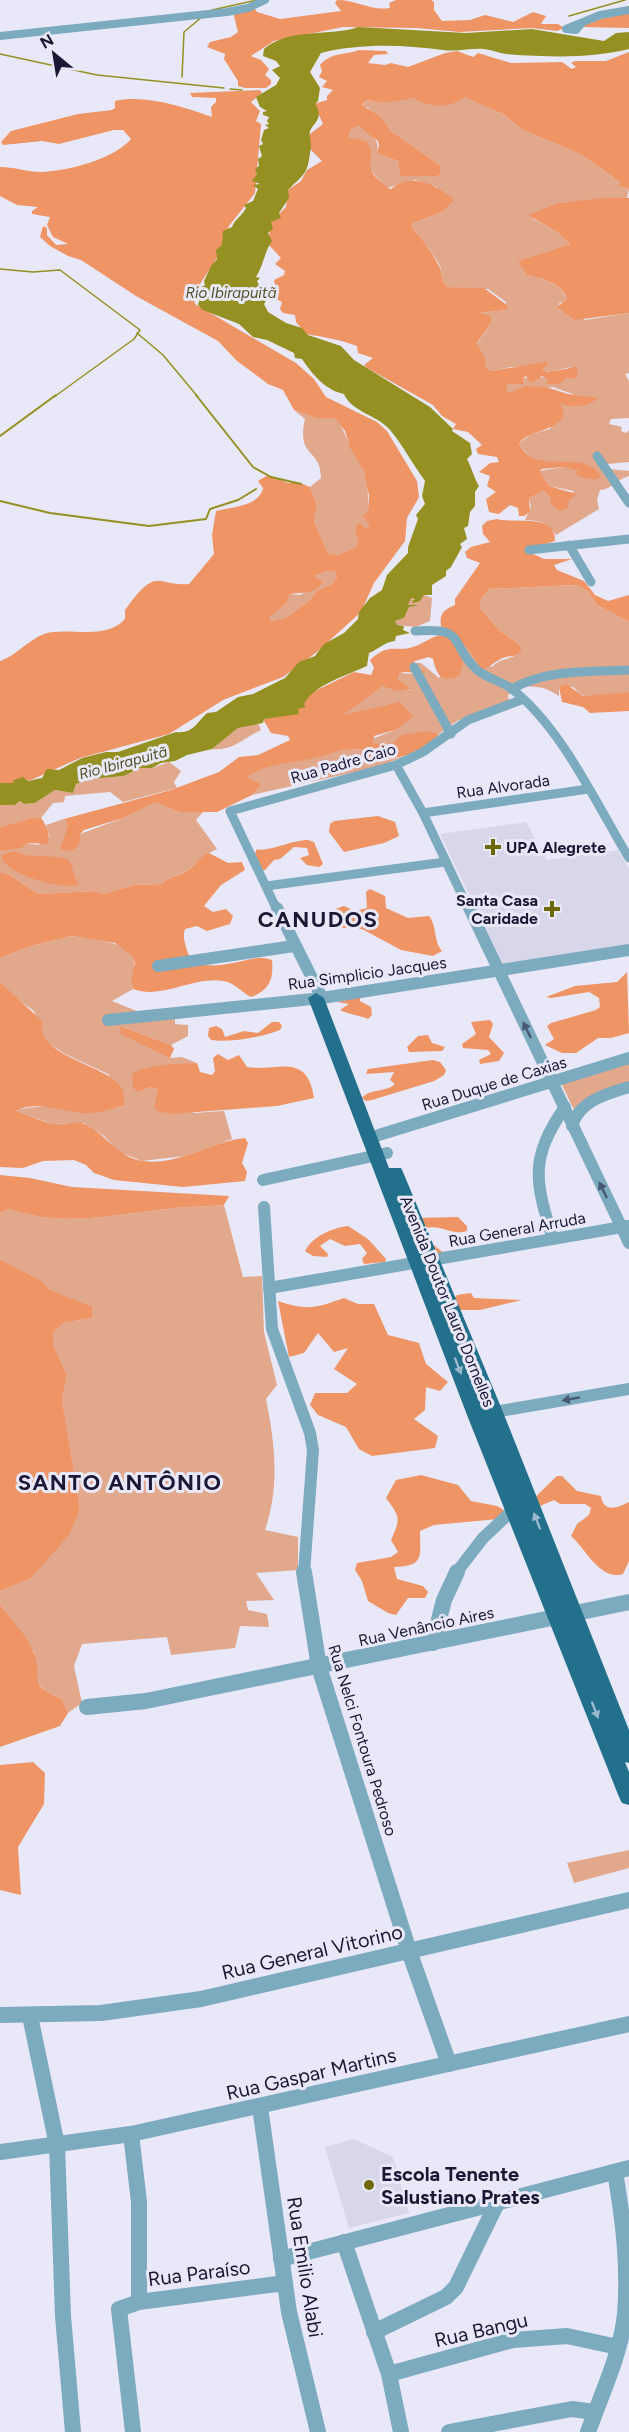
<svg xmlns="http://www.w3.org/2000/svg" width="629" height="2432" viewBox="0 0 629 2432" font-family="Figtree,sans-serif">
<rect width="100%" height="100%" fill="#e9e8f8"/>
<!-- built -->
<g fill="#d8d7e9">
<path d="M526,822l21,38 71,-10 11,19v76l-127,19 -62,-130z"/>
<path d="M354,2139l39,18 16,56 -60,15 -24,-81z"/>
</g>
<!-- green -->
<g fill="#e1a88c">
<path d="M464,96l39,18 18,15 59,25 40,28 2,5 7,2 -2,9 -68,5 -27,15 26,15 12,11 -51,17 8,14c15,3 36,9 40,25l-9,4 27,16 44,-7v60l-4,1 4,7v37l-18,1 -2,5 13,3 -1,4 5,2 3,-3v32l-21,2 1,5 20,2v5c-12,3 -16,13 -29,14l-3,10 2,9 -43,26c-8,-12 -17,-15 -31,-15l6,-13 -2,-9 15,-7 7,8 17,1 6,-9 -25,-5 -9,-15 23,-4 18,4 -6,3 22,-4c-25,-4 -66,-1 -78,-27l13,-9 18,-5 11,-25 5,1 12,-9 -25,-9 -42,5 -6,-4 1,-4 18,-1 -1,-5 23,-1 3,2 -3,4 25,-16 -22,5 -7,-3 1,-3 -32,1 -20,4 -6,-6 1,-5 -9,-16 14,-21 -12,-10 28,-3 -1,-8 -18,-13 -41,-2c-6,-6 -4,-15 -8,-23 -8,-14 -17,-25 -27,-37l1,-4 29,-11 -5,-25 -22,-7 -28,8c-10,-12 -22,-17 -16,-34l-22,-15 1,-9 8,-4c11,7 24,13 18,27l22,8 2,15h37l3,-1 1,-9 -50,-35 -9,-13 -14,-7 1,-3 -7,-2 5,-6 14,3 12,-4z"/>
<path d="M294,410l22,8 19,-1c8,10 10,18 15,29 3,9 11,15 14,25 6,18 3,36 6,55l-15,7 3,9 -2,5 -18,8 -10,-2 -14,-32 3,-16 -7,-18 11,-9c0,-30 -25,-20 -16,-59z"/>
<path d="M326,571h8l3,6 -5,7 -15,6 -8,11 -24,17 -14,5 -1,-6 17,-14 3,-9 10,1 23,-13 -8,-6z"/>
<path d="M576,585l12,6 9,14 32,17v70c-4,1 -42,4 -44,4 -5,-1 -8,-6 -12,-9h-14v9c-16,-11 -34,-14 -51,-1l1,6 -52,20 -18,13c-24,-5 -42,17 -66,9l-1,-4 23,-9 -8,-25 -44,11 1,-3 39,-27 28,4 -13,-11 2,-6 16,1 -3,-11h8l18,15 17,-37 -29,-10 14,-5c19,9 33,29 51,41 9,-10 20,-7 29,-15v-6l-22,-16 -19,-22 1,-9 8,-10z"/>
<path d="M424,595l8,3 -2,23 -14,6 -19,-2 -2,-4 9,-3 5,-11 10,-2h-11l1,-6 6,-2 -3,4z"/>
<path d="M258,723l3,7c-18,8 -28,21 -49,19l26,-21z"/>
<path d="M346,748l17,2 20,11 22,-5 -27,11 -126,28 8,-8 -15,-10c31,-18 67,-18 101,-29z"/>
<path d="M169,762l12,9 -7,11 3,6 -54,14 -13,-10 -45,4 -1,6 -11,1 -12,15h-10l-31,9v-22h15l5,-4 4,3 11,-1 20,-13 18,3 3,-9 14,-5 34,-3 16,-8h12z"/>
<path d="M155,801l25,11 25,-2 -9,10 21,29c-12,5 -16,11 -26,19 -10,8 -21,7 -29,16l-28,1 -31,9 -9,-3 -56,3 -30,-20 -8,-2v-21l26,-8 12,2 12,-8 -4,-12 18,-6 4,7 12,8 43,-16z"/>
<path d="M72,936c18,4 57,3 62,26 2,9 -4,17 -1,27l-21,12 42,17 21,-2v8l13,1v11l-17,9 -51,-19 50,32 12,-1 15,6 -48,5 -11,24 13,-5 7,2 1,5 35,19 30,-2 8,28 -47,17 -43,5 -23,-9 -15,-16 -20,-13 -31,1 -38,-13c35,-12 74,7 110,-6l-17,-31 -43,-20 -20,-13 -11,-30 -25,-18 -9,-11v-24l28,-11z"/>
<path d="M629,1061v23l-55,26 -13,-27z"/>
<path d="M224,1205l19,72 19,-1 2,56 13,53 -11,14c9,45 14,87 -1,131l33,7v33l-42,3 18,27 -28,1 2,9 19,4 2,13 -29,-1 -5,22 -64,7 -4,-18 -85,7 -8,22 8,37 -14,10 -6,-14 -16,-7 -9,-11 -3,-29 -34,-48v-13l30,-12 50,-69 -18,-111 5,-24 -14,-31v-11l9,-10 30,-5 -42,-28 -8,-9 -42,-22v-46l9,-4c52,17 89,8 141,2 25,-4 50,-4 74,-6z"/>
<path d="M629,1850v18l-55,15 -7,-20z"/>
</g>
<!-- forest -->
<g fill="#ee9465" fill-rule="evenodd">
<path d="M337,0c19,0 34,11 53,8l-1,-5 7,-3h35l3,2v8l8,11 28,-1 15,-5 28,7 20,-10 13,4 -5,8h17l6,4 -7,3 -25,-3 -72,4 -44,-4 -73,-1 -69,14 -23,15 10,4 8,9 -4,6 6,5v4l-5,4h-21l-7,-2v-5l-14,-22 1,-5 -18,-7 3,-5 21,-5 7,-5 -5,-20 22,-3 2,3 23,7 61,-8 -6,-8z"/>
<path d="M629,13v15l-48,-1 11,-6z"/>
<path d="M359,50l27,1 2,3 -14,1 -6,8 17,2 6,-2 17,4 37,-14 12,-2 16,6 5,-4 33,10 51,-1 10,7 4,-2 -5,-4 4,-2h31l23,-9v137l-10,-3 1,-4 -40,-28 -59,-25 -18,-15 -38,-17c-15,12 -39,10 -51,1l-33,5 -14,-3 -5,5 20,13 9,13 50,35 -1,9 -3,1h-37l-2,-15 -22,-8 3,-7 -1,-5 -20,-15 -8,4 -1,8 17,3 5,8c1,14 -5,20 8,31 5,3 6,7 12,9 20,-17 45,-5 63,11l-12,12 -29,11 -1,4c10,12 19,23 26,37 5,8 3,17 9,23l37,1 23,17v5l-28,3 12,3v7l-14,20 9,17 -1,5 6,6 54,-9 4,1 -7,6 6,3 28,-5 2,7 -2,4h-10l-6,6h-14l2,-5 -6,-3 -11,7 -5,-7 -3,2 1,6h-18l1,6 4,2 15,-6 20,1 22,7 30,4c-10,9 -25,10 -37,6l3,12c-12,17 -32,13 -45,27 16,36 67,3 82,34 -8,5 -19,1 -26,-3l4,-3 -16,-4 -21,2 -2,2 9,15 28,8 -8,6 -1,8 -8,3 -9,-7v-5l-7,-8 -15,7 1,14 -6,4h-5l-1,-8 -8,-3 -11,9 -10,-2 -3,-13 10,-7 -9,-6 3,-10 -11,-4 11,-9 9,-1 -2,-5 -19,-3 -2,-5 6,-4 -14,-13 -15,-3 3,-5 -14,-8 -9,-11 -66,-37 -3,-3 9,-7 -15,-5 -1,-7c-16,-6 -33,-9 -51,-12l-10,-12 -1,-7 -12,-2 -3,-4 2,-7 -12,-6v-6l5,-4 -1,-6 10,-5 1,-4 -10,-7 6,-6 -13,-14 3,-22 15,-15 2,-17 13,-9 6,-11 15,-9 -13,-13 1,-14 13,-10 -9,-20 13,-4v-4l6,-6 -11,-3 5,-6 -8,-4 3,-6 -2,-6c11,-13 26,-10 39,-15z"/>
<path d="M260,90l2,3 -11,9 9,9 -4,10 5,3 -6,69 -26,33 -9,27 -20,31 -6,16 1,4 101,59 18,16 12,18 51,25 10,9 30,50 2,16 -12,21 -2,23 -31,42 -13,29 -44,40 -34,25 -60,23 -54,34 -89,24 -49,22 -31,5v-124c19,-6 32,-27 53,-29 23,-3 54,7 72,-13v-9c8,-10 21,-32 36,-29 10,2 17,4 28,3l25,-30 -2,-19 4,-24c14,-4 43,-4 47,-23l-5,-7 10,-6 20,8 10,-1 12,5 7,18 -3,16 14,32 10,2 18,-8 2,-5 -3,-9 2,-8 3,-2 5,5 5,-2 -7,-10 5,-4 1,-16 -5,-25 -14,-23 -5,-17 -10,-13h-19l-22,-8 -11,-20 -15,-6 -31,-23 -19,-20 -82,-45 -55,-36 -13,-4 -18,-10 -10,-9 3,-11 4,2v7l9,10 12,-1 -15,-7 -6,-12 3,-8 -18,-3v-3l6,-4 -21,-2 -17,-9v-29c14,0 28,5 41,5 27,-1 73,-13 90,-33l-8,-9h-9l-55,14 -17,-3 -39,4 -2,-3 10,-11 67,-17 34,-4 3,-2v-7c30,-7 69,6 97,16l-1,-10 5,-5v-4l-24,-1 -2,-4zM326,571h8l3,6 -5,7 -15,6 -8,11 -24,17 -14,4 -1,-5 17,-14 3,-9c13,-2 24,1 33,-12l-8,-6z"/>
<path d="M603,198h26v115l-54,7 -18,-13 10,-8c-4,-15 -25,-21 -40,-24l-9,-14 52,-17 -12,-11 -30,-18 31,-12z"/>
<path d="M497,519c17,5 59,-7 58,22l-21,7 -1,6 11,5h28l-18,6 3,5 27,11 11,14 13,6 21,-6v27l-32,-17 -9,-14 -12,-6 -87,4 -8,10 -1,9 19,22 22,16v6c-7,6 -11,3 -18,6 -9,4 -12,9 -22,11 -10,-18 -22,-34 -40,-43 -2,-13 3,-16 14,-21v-6l25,-36 -13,-5 -2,-6 6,-5 19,-5 -7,-8 -1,-8 5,-5z"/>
<path d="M443,635l13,6 7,22 -4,13c-18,7 -22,0 -26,-17l-4,-2 -14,4 -3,6 14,4c-8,5 -17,-1 -26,2l-2,6 14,10 -16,2 -13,-5 -40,29 57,-13 13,15 -18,13 -21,6 -1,7 17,3 12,-11 25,-4 12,3c-12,19 -52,30 -72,23l-4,-7c-16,-3 -26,2 -41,6 -28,8 -50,5 -76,21l13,6 1,4 -8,8 -35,17h-37l-25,-10 -32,16 -39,12 -4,4 -1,11 -7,6 -12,-2 8,-23 -4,-7 107,-29 48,-18 20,-15 19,-2 32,-15 -2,-4 -17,-3 -8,-14 36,-6 -2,-4 16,-17 41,-20 17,3 3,-7 -4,-8c21,-19 25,-6 46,-14 10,-4 16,-10 27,-11z"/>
<path d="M566,684l17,12 46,-4v19l-39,2 -7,-6 -21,-5 -3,-15z"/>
<path d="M378,816l17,6 4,14 -15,7 -40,9 -15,-20 1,-8 4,-3z"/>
<path d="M31,818h10c6,8 10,17 7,26l-21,-1 -6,5 -21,3v-24z"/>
<path d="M308,840l6,2 9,22 -4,3 -12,-2 -7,-7 9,-3 -2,-7 -13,-1 -14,12 -6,1 -9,10 -6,1 -4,-18 2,-4c8,4 35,-9 51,-9z"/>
<path d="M14,851c17,9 37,2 55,9 5,9 4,16 10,25 -15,5 -69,-9 -77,-26v-4z"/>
<path d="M209,853l19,10 14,-1 3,8 -24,15 -17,21 9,6 13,-3 7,7 -3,8 -23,7 -10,-5 -12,3c-2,7 -1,11 1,18 7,32 52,13 72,11 4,-1 10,1 14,2 2,19 -3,31 -21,37 -10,-5 -17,-15 -28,-16 -31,-5 -60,19 -90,8l-2,-9 4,-17 -4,-8 -16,-12 -43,-7 -44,11 -28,11v-86l8,2 30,20 56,-3 9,3 31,-9 28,-1c8,-9 20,-8 29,-16 7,-5 9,-12 18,-15z"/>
<path d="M370,889l15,7 1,12 22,10 21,-2c8,9 4,24 13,35l-9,5 -32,-6 -39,-21 -19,-1 -7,-7 -1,-12 9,-3 11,5 12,-3 -1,-16z"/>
<path d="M627,972l2,61 -18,5h-13l-22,15h-14l-17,-8 9,-6 -7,-13 4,-3 45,-13 4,-3 -1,-9 -10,-6 -38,6 -5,-1 29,-11 42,-4z"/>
<path d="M0,982l42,39c-5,37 61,41 79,66 3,5 3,12 4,18 -14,4 -28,9 -43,8 -22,-2 -46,-13 -66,-2 12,4 26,11 39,13 10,1 23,-4 32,1 20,11 32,33 56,36 36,5 68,-20 102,-23l3,5 -6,20 5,9 -2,9 -62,6 -69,-7 -20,-7 -8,-8 -12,-5 -31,1 -20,7 -23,-1z"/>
<path d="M360,997v4l11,6 1,8 -4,4c-9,-4 -21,-5 -28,-9l9,-6 -12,-2z"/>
<path d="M490,1020l3,4 -4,13 15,16 -5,8 -19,3 -1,-4 12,-6 -3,-4 -25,-2 -1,-4 14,-10 -5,-12z"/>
<path d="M272,1022h7l3,4 -2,4c-18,7 -51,13 -69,10l-3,-4 1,-8 7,-2 6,3 3,8 19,-6 14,2z"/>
<path d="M120,1026l51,19 3,4 -4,9 -49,-24z"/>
<path d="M428,1035l4,8 13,4 -3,4 -33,1 -2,-5 11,-11z"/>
<path d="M218,1054l10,6 11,-5 8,12c31,5 60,-16 67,31l-37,8 -106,8 -14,-3 -3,-4 4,-18 -7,-2 -13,5 -5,-4 -1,-13c9,-11 51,-11 65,-12l3,9 12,3 3,-4 -2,-13z"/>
<path d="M433,1060l7,2 6,8 -2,5 -10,6 -62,19 -6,1 -4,-3c8,-10 23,-5 33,-14l-5,-4 4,-8 -28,2 2,-5z"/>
<path d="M0,1175l30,3 42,9 157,9 -5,9c-24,2 -49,2 -74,6 -52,6 -89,15 -141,-2l-9,4z"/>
<path d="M458,1217l9,9v5c-16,5 -25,-7 -41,-3l-1,5 6,10 13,10 -6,3 -12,-5 -10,-33z"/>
<path d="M348,1226l20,13 18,20 -1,3 -21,2 -2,-5 5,-6 -7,-9 -15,2 -15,-7 -10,7 8,8 -1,3 -14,-1 -8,-5c8,-15 27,-23 43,-25z"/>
<path d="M0,1259l42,22 8,9 42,17v11l-29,5 -10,10v11l14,31 -5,24 18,110 -11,26 -39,44 -30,12z"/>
<path d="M471,1293l3,5 48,2 -42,10h-24l-3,-10 4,-5z"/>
<path d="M344,1298l14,6h16l14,31 31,8 7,21 22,18 -8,9 -14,-4 -1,23 -11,9 24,17 -3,12 -63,8 -13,-7 -13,-22 -28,-12 -8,-10 5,-12h32l10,-9 -23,-15 14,-21 -14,4 -16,-19 -14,20 -15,4 -11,-56c29,10 38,7 66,-3z"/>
<path d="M421,1475l37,10 13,16 26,5 7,4 -6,9 -64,6 -14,6c0,26 5,35 -26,36l3,12 26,7 5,6 -3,6h-17l-12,17 -8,-2 -20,-12 -6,-20 -7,-11 2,-7 34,-6 7,-5 -7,-12c10,-22 9,-23 -5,-42l10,-18z"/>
<path d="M557,1476h5l15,15 24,5c2,17 17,12 28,6v59l-6,13c-23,7 -37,-25 -52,-38l6,-12 12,-9 2,-7 -6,-4h-25l-6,-4 -21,9 -7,-3z"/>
<path d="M0,1604c10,15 27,31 33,47 11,27 -8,33 29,48l6,14 -8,13 -60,21z"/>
<path d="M33,1762l12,11 -1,31 -26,43 3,48 -21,-5v-125z"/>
</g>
<!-- water -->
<path fill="#949021" d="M358,27l108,6 66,-4 72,12 12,-8 13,-1v17c-42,10 -80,8 -123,5 -7,-1 -14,-4 -22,-5 -13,-1 -27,3 -41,1 -40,-5 -81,-7 -122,3l-11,19 10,16 -2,13 -3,3c10,14 -2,19 -5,27 -1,3 1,10 1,16 -4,28 -4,24 -23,43l1,8 -10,15 2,5 -10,4 2,7 -5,4 4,8c-7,9 -8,23 -16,36l4,1 -3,3 3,6 -3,3 9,11 -2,3 4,8 18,11 16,5 6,7 33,11 13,14 76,47 23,22 -1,2 18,12 2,11 -5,5c5,10 8,21 12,27l-4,6v14l-5,6 -2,14 -4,2 3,11 -7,5 2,3 -11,20 -5,4v5l-14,9v10h-8l-4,6 -7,2 -1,-2 3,-2 -4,-1 -3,7h12l-11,2 -5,11 -9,3 2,4 7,1 -1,4 7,3 -14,3 -1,5c-11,1 -16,8 -26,12l-2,13c-17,8 -58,21 -63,39l2,2 -8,2 1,5 -35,5 -1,4 -25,5 -26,21 -25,6 -12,6 -14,2 -9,5h-12l-16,8 -34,3 -14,5 -3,9 -18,-3 -20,13 -11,1 -4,-3 -5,4h-15v-22h13l1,-3 9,-3 5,4 14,-3 5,-9 12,1 23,-12 24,-6h12l58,-20c17,2 20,-9 31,-19l9,-1 22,-15 15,-3 32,-16 14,-16 16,-6 9,-12 20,-11 14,-14 1,-7 11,-14 12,-8 5,-15 21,-22v-6l10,-28 -2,-4 9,-11 -3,-8 3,-15c-13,-18 -21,-34 -35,-51 -12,-15 -39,-18 -46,-36 -19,-4 -31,-19 -42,-35l-7,-1 -1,-5 -27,-13 -14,-3 -14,-13 -36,-14 -5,-5 4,-13 -3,-3 6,-4 -1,-4 7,-15 6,-7 -1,-9 6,-5 1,-14 9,-4c3,-8 10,-11 14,-19l-2,-3 9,-4 5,-12 -5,-4 7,-1 -8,-3 5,-7 -2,-5 4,-3 -1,-7 4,-3 -3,-10 4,-2 -2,-4 3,-10 5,-2 -4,-3 4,-1 -2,-3 2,-4 -6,-2v-3l4,-1 -7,-4 -4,-10 20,-12 4,-7 -8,-8 8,-4 -4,-5 -13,-5 1,-7c25,-22 67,-12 94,-22z"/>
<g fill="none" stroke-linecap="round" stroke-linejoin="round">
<!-- stream-far1 -->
<g stroke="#949021" stroke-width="1.5">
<path d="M212,10l45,-10"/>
<path d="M569,16l56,-16"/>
<path d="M0,54l97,21 127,13"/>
<path d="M182,77l2,-45 19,-16"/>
<path d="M230,89l12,1"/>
<path d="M0,269l33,3 27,-2 80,60 -6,9 -80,58"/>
<path d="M137,333l26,22 35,42"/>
</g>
<!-- stream -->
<g stroke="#949021" stroke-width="2">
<path d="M196,395l57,72 18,10 30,7"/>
<path d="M0,436l56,-41"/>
<path d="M0,501l50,12 99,13 57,-7 4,-10 28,-9 18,-11"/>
</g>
<!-- minor-far3 -->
<g stroke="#7caabe" stroke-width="8">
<path d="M581,24l-5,6 -10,-1 34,-14 29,-5"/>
<path d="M0,36l227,-24 21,-4 17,-8"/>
</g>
<!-- minor-far2 -->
<g stroke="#7caabe" stroke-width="9">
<path d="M597,456l32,47"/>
<path d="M569,545l22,37"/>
<path d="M529,550l100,-11"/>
<path d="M415,631c53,-4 33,12 62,39 11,9 25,11 36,20 48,37 84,115 116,168"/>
<path d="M414,667l37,67"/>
<path d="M512,689c34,-20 78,-17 117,-19"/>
<path d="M396,765l27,48 46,97"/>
<path d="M423,813l165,-24"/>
<path d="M266,886l179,-24"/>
<path d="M277,910l-47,-99 166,-46 27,-13 45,-32 53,-20"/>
</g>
<!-- minor-far1 -->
<g stroke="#7caabe" stroke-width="12">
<path d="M277,908l45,90"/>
<path d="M469,908l160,335"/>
<path d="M158,966l136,-20"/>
<path d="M108,1020l214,-22 307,-48"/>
<path d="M572,1126c7,-25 34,-32 57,-39"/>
<path d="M369,1138l260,-80"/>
<path d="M263,1180l124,-27"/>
<path d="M264,1207l8,122 38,104 3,17 -9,123"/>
<path d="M553,1239c-18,-58 -24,-80 12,-132"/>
<path d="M269,1288l359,-62"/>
<path d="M488,1413l141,-24"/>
<path d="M456,1573l27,-35 32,-30"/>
</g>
<!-- minor -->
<g stroke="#7caabe" stroke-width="16">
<path d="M304,1572l15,95 90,284 40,113"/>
<path d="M433,1643l11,-43 13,-28"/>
<path d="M87,1707l59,-6 483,-99"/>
<path d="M0,2015l101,-2 100,-14 428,-99"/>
<path d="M30,2016l27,129 6,171 10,116"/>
<path d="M260,2107l29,205 29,120"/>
<path d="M131,2134l8,68v100"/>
<path d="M0,2152l131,-18 498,-110"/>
<path d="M344,2242l45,132 12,58"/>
<path d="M281,2259l348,-91"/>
<path d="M374,2332l72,-35 10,-10 41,-84"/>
<path d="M389,2374l124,-34 54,-4 51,11"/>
<path d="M133,2432l-14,-123 20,-7 146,-19"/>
<path d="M449,2432l123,-23 23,3"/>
<path d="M588,2432c13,-37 33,-78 37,-118 4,-48 -2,-95 -10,-142"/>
</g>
<!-- major -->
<path fill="#23708d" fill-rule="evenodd" d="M316,993l8,5 65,170h12l2,4 100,240 126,318v33l-4,-1 4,10v33l-7,-2 -3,-6 -152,-382 -159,-417z"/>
</g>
<!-- one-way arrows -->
<defs><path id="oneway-solid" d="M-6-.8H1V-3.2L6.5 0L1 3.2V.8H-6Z" transform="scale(1.5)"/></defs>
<g fill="#475972">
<use href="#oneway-solid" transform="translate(527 1030) rotate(-116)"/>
<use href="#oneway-solid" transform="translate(603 1190) rotate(-116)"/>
<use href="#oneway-solid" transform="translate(571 1399) rotate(170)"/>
</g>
<g fill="#9ab8cd">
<use href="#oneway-solid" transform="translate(458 1366) rotate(69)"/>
<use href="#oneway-solid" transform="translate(537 1521) rotate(-111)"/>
<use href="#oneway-solid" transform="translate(595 1710) rotate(69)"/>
</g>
<!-- markers -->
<g fill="#6c6903" stroke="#e9e8f8" stroke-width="2">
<path d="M490 838h6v6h6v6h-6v6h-6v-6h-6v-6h6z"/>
<path d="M549 900h6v6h6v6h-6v6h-6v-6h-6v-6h6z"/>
<circle cx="369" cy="2185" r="6"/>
</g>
<g text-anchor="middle" stroke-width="6" stroke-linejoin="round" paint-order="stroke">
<!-- far-water labels -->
<g font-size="15" font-style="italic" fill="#525126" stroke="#e9e8f8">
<text x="231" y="298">Rio Ibirapuitã</text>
<text transform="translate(123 763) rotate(-15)" y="5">Rio Ibirapuitã</text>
</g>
<!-- street labels -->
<g font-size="16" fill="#1b1734" stroke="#e9e8f8">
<text transform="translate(343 763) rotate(-16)" y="6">Rua Padre Caio</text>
<text transform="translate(503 786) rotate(-8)" y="6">Rua Alvorada</text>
<text transform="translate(367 973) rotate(-8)" y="6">Rua Simplicio Jacques</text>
<text transform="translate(494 1083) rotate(-17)" y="6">Rua Duque de Caxias</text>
<text transform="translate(517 1229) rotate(-10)" y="6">Rua General Arruda</text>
<text transform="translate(448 1301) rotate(68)" y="6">Avenida Doutor Lauro Dornelles</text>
<text transform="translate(426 1626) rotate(-12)" y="6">Rua Venâncio Aires</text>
<text transform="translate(363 1740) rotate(73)" y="6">Rua Nelci Fontoura Pedroso</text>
</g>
<!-- poi labels -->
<g font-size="16" font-weight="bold" fill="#1b1734" stroke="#e9e8f8" text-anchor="start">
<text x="506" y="853">UPA Alegrete</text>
<text x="538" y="906" text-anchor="end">Santa Casa<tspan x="538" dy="18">Caridade</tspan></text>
</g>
<!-- near-street labels -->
<g font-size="20" fill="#1b1734" stroke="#e9e8f8">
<text transform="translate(312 1952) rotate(-13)" y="7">Rua General Vitorino</text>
<text transform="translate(311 2074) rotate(-13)" y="7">Rua Gaspar Martins</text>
<text transform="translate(305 2267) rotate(81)" y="7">Rua Emilio Alabi</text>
<text transform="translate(199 2273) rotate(-7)" y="7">Rua Paraíso</text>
<text transform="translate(481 2330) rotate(-13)" y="7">Rua Bangu</text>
</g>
<!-- near-poi labels -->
<g font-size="20" font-weight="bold" fill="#1b1734" stroke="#e9e8f8" text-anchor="start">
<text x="381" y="2181">Escola Tenente<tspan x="381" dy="23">Salustiano Prates</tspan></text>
</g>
<!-- district labels -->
<g font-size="22" font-weight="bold" letter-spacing="1.5" fill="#1b1734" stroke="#e9e8f8">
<text x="318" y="927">CANUDOS</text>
<text x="120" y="1490">SANTO ANTÔNIO</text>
</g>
</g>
<!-- north arrow -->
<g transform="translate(54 54) rotate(330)" stroke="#e9e8f8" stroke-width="4.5" paint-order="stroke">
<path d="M0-4.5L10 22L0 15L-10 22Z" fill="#1b1734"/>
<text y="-9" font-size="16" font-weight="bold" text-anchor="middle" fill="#1b1734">N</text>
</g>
</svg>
